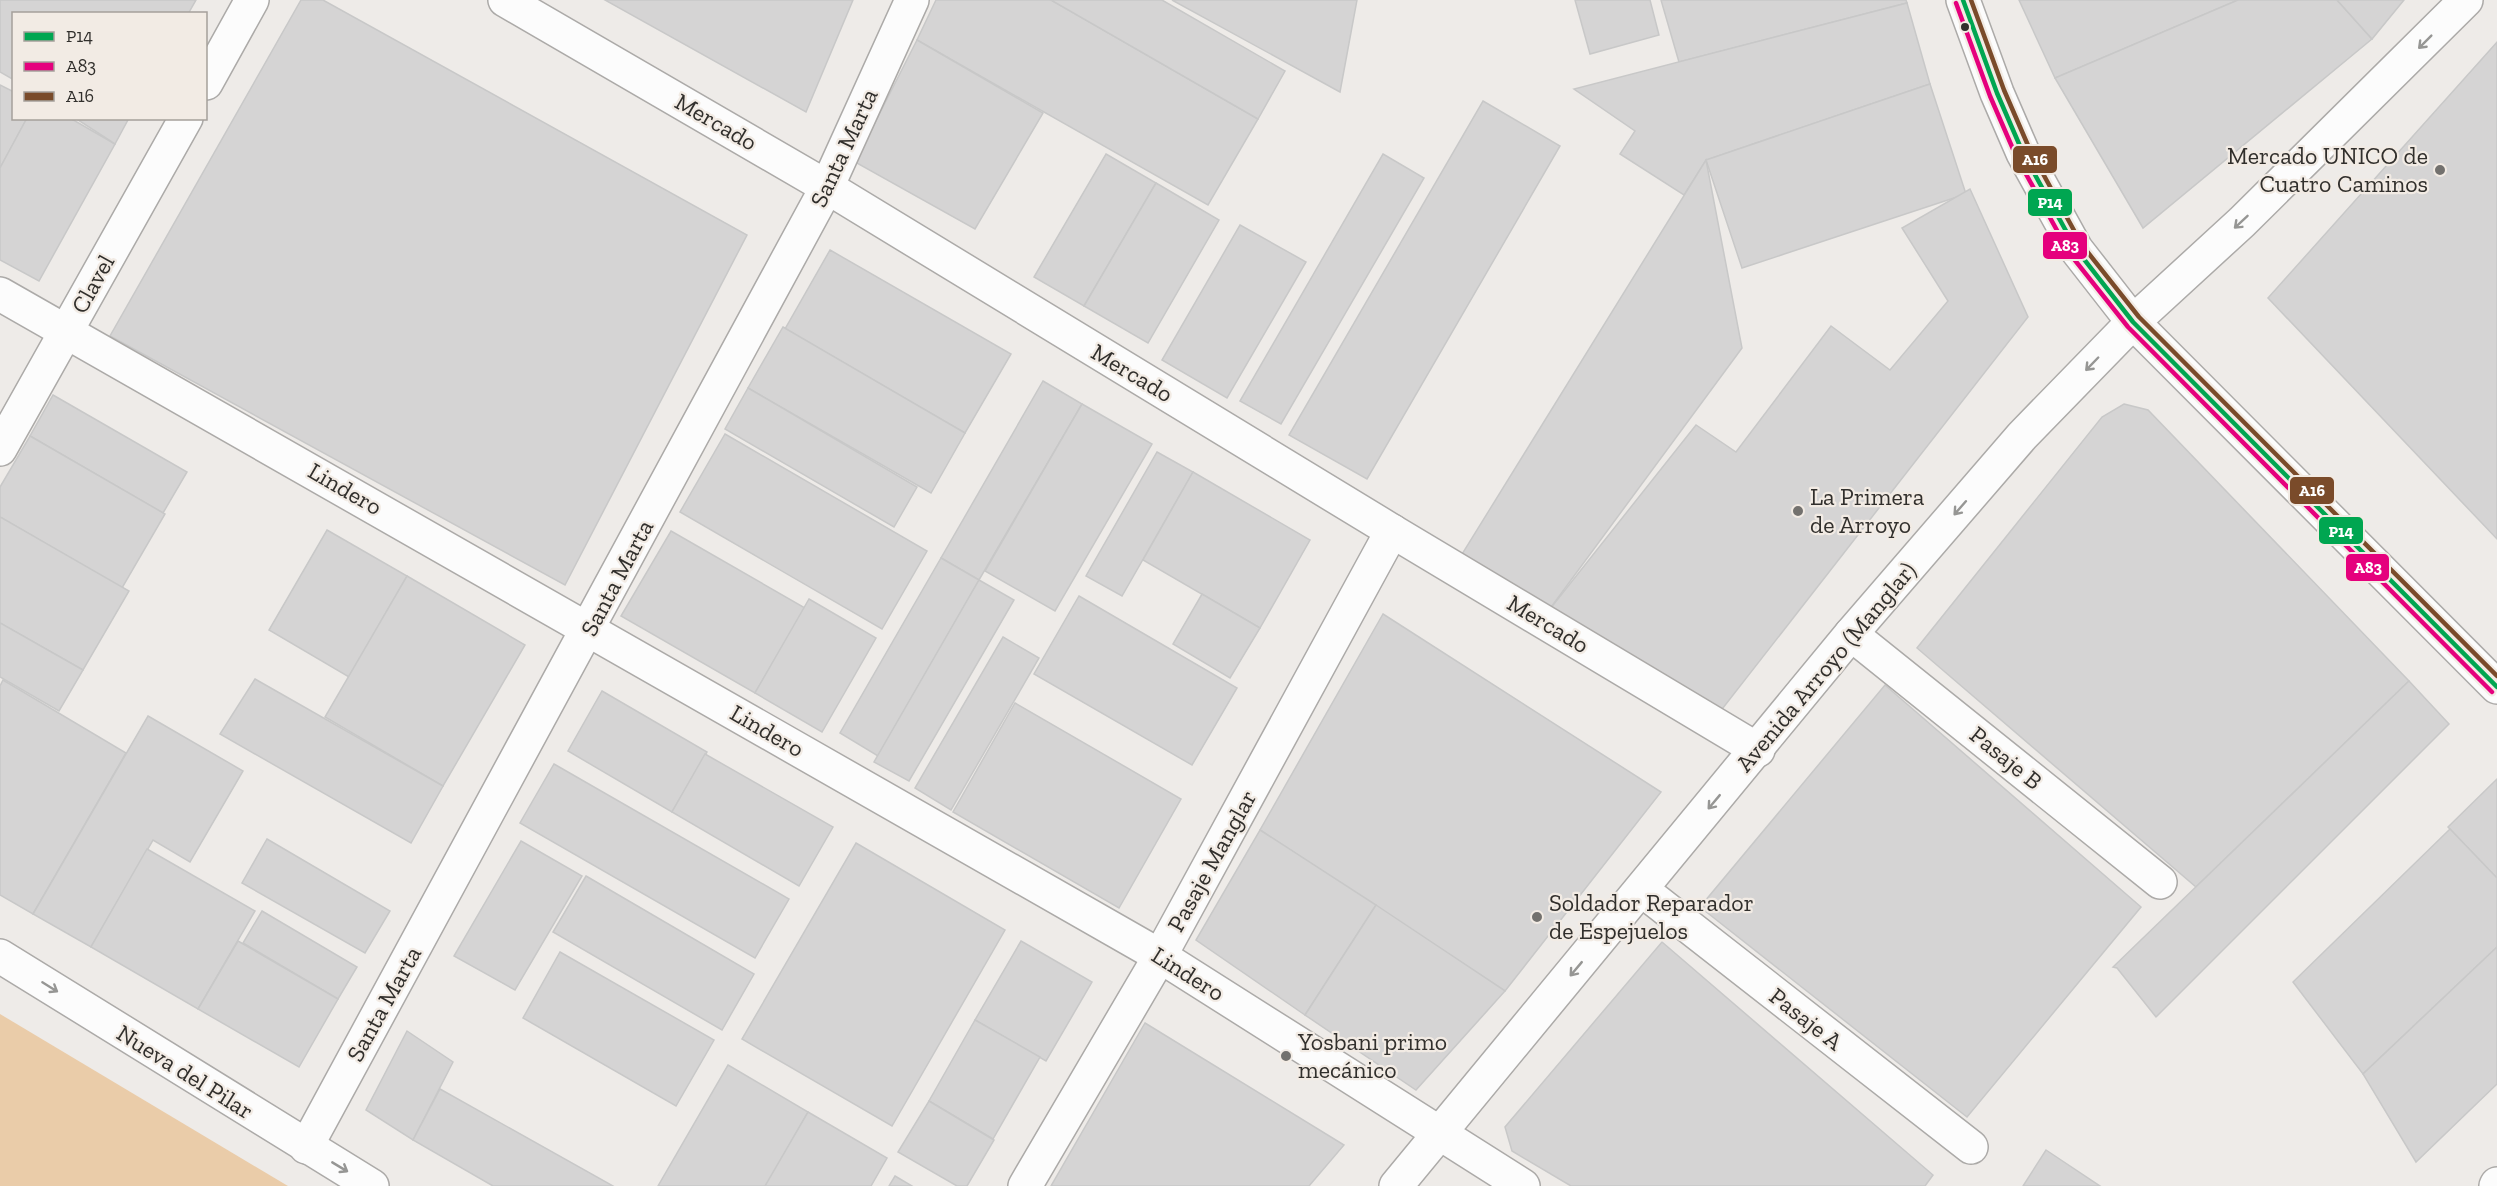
<svg xmlns="http://www.w3.org/2000/svg" width="2497" height="1186" viewBox="0 0 2497 1186" font-family="'Zilla Slab',serif">
<rect width="100%" height="100%" fill="#eeebe8"/>
<!-- green -->
<path fill="#eacca9" d="M0,1014l288,172h-288z"/>
<!-- building -->
<g fill="#d5d4d4" stroke="#c8c8c8" stroke-width="1.5">
<path d="M0,0h196l-8,14h-174v66l-14,-8z"/>
<path d="M301,0h22l424,235 -182,350 -455,-249z"/>
<path d="M605,0h248l-47,112z"/>
<path d="M936,0h115l207,119 -50,86 -291,-165z"/>
<path d="M1051,0h111l123,71 -27,48z"/>
<path d="M1172,0h185l-17,92z"/>
<path d="M1575,0h75l9,35 -69,19z"/>
<path d="M1661,0h245l1,3 -228,59z"/>
<path d="M2019,0h219l-183,78z"/>
<path d="M2238,0h99l35,39 -229,189 -88,-150z"/>
<path d="M2337,0h67l-32,39z"/>
<path d="M1907,3l23,81 -224,76 -22,35 -64,-41 15,-23 -61,-42z"/>
<path d="M917,40l126,73 -68,116 -120,-67z"/>
<path d="M2497,42v497l-229,-241z"/>
<path d="M1930,84l36,110 -224,74 -36,-108z"/>
<path d="M0,85l14,7v26h13l-27,50z"/>
<path d="M1483,101l77,45 -193,333 -78,-44z"/>
<path d="M27,118h43l45,26 -76,137 -39,-21v-92z"/>
<path d="M75,118h54l-14,26z"/>
<path d="M1106,154l50,29 -72,123 -50,-29z"/>
<path d="M1383,154l41,24 -143,246 -41,-23z"/>
<path d="M1706,160l36,188 -196,266 -87,-55z"/>
<path d="M1156,183l63,37 -71,123 -64,-37z"/>
<path d="M1970,189l58,128 -316,405 -166,-108 150,-189 40,27 95,-126 59,44 58,-69 -46,-73z"/>
<path d="M1240,225l66,37 -79,136 -65,-38z"/>
<path d="M830,250l181,104 -46,79 -180,-104z"/>
<path d="M783,327l182,106 -34,60 -183,-105z"/>
<path d="M1043,381l39,23 -103,176 -38,-22z"/>
<path d="M748,388l169,99 -23,40 -169,-98z"/>
<path d="M53,395l134,77 -24,41 -133,-77z"/>
<path d="M1082,404l70,40 -97,167 -70,-40z"/>
<path d="M2124,404l24,6 261,271 -213,206 -279,-239 185,-231z"/>
<path d="M725,434l202,117 -45,78 -202,-117z"/>
<path d="M30,436l135,78 -43,74 -122,-71v-30z"/>
<path d="M1157,452l36,20 -71,124 -36,-20z"/>
<path d="M1193,472l117,68 -50,88 -117,-68z"/>
<path d="M0,517l129,74 -46,79 -83,-47z"/>
<path d="M327,530l80,46 -58,101 -80,-47z"/>
<path d="M671,531l134,77 -50,85 -134,-77z"/>
<path d="M941,558l38,22 -101,176 -38,-23z"/>
<path d="M407,576l118,69 -82,141 -118,-69z"/>
<path d="M979,580l35,20 -105,181 -35,-19z"/>
<path d="M1202,594l58,34 -30,50 -57,-34z"/>
<path d="M1079,596l158,92 -45,77 -158,-91z"/>
<path d="M809,599l67,39 -54,94 -67,-39z"/>
<path d="M1383,614l278,178 -156,199 -245,-161z"/>
<path d="M0,623l83,47 -24,41 -59,-34z"/>
<path d="M1003,637l36,21 -88,152 -36,-22z"/>
<path d="M255,679l188,107 -32,57 -191,-109z"/>
<path d="M3,680l123,73 -93,161 -33,-19v-209z"/>
<path d="M2409,681l40,43 -293,293 -39,-49 -4,-1z"/>
<path d="M1885,685l256,222 -174,210 -267,-210z"/>
<path d="M602,691l105,61 -35,60 -104,-61z"/>
<path d="M1015,703l166,96 -62,109 -166,-96z"/>
<path d="M148,716l95,55 -53,91 -37,-22 -62,107 -58,-33z"/>
<path d="M705,754l128,73 -34,59 -127,-74z"/>
<path d="M554,764l235,135 -34,59 -235,-135z"/>
<path d="M2497,779v99l-49,-51z"/>
<path d="M2450,829l47,49v69l-134,127 -70,-92z"/>
<path d="M1260,830l116,75 -71,110 -109,-75z"/>
<path d="M267,839l123,72 -25,42 -123,-70z"/>
<path d="M521,841l61,35 -67,114 -61,-34z"/>
<path d="M856,843l149,87 -113,196 -150,-87z"/>
<path d="M147,849l108,62 -57,98 -107,-62z"/>
<path d="M586,876l168,98 -32,56 -169,-98z"/>
<path d="M1376,905l129,86 -89,99 -111,-75z"/>
<path d="M262,911l95,56 -19,32 -95,-56z"/>
<path d="M238,941l100,58 -39,68 -101,-58z"/>
<path d="M1021,941l71,41 -46,79 -71,-41z"/>
<path d="M1662,942l271,233 -8,11h-354l-59,-35 -7,-24z"/>
<path d="M2497,947v137l-81,78 -53,-88z"/>
<path d="M560,952l154,88 -38,66 -153,-88z"/>
<path d="M975,1020l65,37 -47,82 -64,-38z"/>
<path d="M1145,1023l199,122 -35,41h-258z"/>
<path d="M407,1031l46,31 -40,78 -47,-30z"/>
<path d="M728,1065l80,47 -42,74h-108z"/>
<path d="M440,1089l173,97h-120l-80,-46z"/>
<path d="M929,1101l65,39 -27,46h-10l-59,-34z"/>
<path d="M808,1112l79,46 -16,28h-106z"/>
<path d="M2046,1150l54,36h-77z"/>
<path d="M895,1176l17,10h-23z"/>
</g>
<g fill="none" stroke-linecap="round" stroke-linejoin="round">
<!-- minor casing -->
<g stroke="#acaaa8" stroke-width="36">
<g id="minor">
<path d="M505,0l322,187 565,344 366,219"/>
<path d="M206,83l46,-83"/>
<path d="M0,294l1160,662 363,230"/>
<path d="M0,449l186,-331"/>
<path d="M1851,634l309,248"/>
<path d="M1642,890l329,257"/>
<path d="M0,956l372,230"/>
<path d="M306,1147l521,-960 85,-187"/>
<path d="M1025,1186l135,-230 232,-425"/>
</g>
</g>
<!-- major casing -->
<g stroke="#acaaa8" stroke-width="36">
<g id="major">
<path d="M1963,0l34,93 26,60 53,96 57,73 364,365"/>
<path d="M1396,1186l455,-552 171,-198 111,-114 109,-100 224,-222"/>
<path d="M2496,1186l1,-2"/>
</g>
</g>
<!-- minor -->
<use href="#minor" stroke="#fcfcfc" stroke-width="33"/>
<!-- major -->
<use href="#major" stroke="#fcfcfc" stroke-width="33"/>
<!-- bus-1 casing -->
<g stroke="#f2ebe4" stroke-width="9">
<path id="bus-1" d="M1963,0l34,93 26,60 53,96 57,73 364,365"/>
</g>
<!-- bus-2 casing -->
<g stroke="#f2ebe4" stroke-width="9">
<path id="bus-2" d="M1956,3l34,93 26,60 54,98 58,73 364,365"/>
</g>
<!-- bus-3 casing -->
<g stroke="#f2ebe4" stroke-width="9">
<path id="bus-3" d="M1971,0l33,90 26,60 52,95 57,72 358,359"/>
</g>
<!-- bus-1 -->
<use href="#bus-1" stroke="#00a651" stroke-width="4.5"/>
<!-- bus-2 -->
<use href="#bus-2" stroke="#e5007d" stroke-width="4.5"/>
<!-- bus-3 -->
<use href="#bus-3" stroke="#7a4b2a" stroke-width="4.5"/>
</g>
<!-- one-way arrows -->
<defs><path id="oneway-shaft" d="M-6 0H5M1.5-3L5.5 0L1.5 3" fill="none" stroke-width="1.6" stroke-linecap="round" stroke-linejoin="round" transform="scale(1.5)"/></defs>
<g stroke="#969694">
<use href="#oneway-shaft" transform="translate(2425 42) rotate(135)"/>
<use href="#oneway-shaft" transform="translate(2241 222) rotate(137)"/>
<use href="#oneway-shaft" transform="translate(2092 364) rotate(134)"/>
<use href="#oneway-shaft" transform="translate(1960 508) rotate(131)"/>
<use href="#oneway-shaft" transform="translate(1714 802) rotate(130)"/>
<use href="#oneway-shaft" transform="translate(1576 969) rotate(130)"/>
<use href="#oneway-shaft" transform="translate(50 987) rotate(32)"/>
<use href="#oneway-shaft" transform="translate(340 1167) rotate(31)"/>
</g>
<!-- markers -->
<circle fill="#312f2c" stroke="#f2ebe4" stroke-width="2" cx="1965" cy="27" r="5"/>
<g fill="#73716e" stroke="#f2ebe4" stroke-width="2">
<circle cx="2440" cy="170" r="6"/>
<circle cx="1798" cy="511" r="6"/>
<circle cx="1537" cy="917" r="6"/>
<circle cx="1286" cy="1056" r="6"/>
</g>
<g text-anchor="middle" stroke-width="4.5" stroke-linejoin="round" paint-order="stroke">
<!-- street labels -->
<g font-size="24" fill="#312f2c" stroke="#f2ebe4">
<text transform="translate(716 122) rotate(30)" y="8">Mercado</text>
<text transform="translate(844 148) rotate(-65)" y="8">Santa Marta</text>
<text transform="translate(93 284) rotate(-61)" y="8">Clavel</text>
<text transform="translate(1132 373) rotate(31)" y="8">Mercado</text>
<text transform="translate(345 489) rotate(30)" y="8">Lindero</text>
<text transform="translate(617 578) rotate(-62)" y="8">Santa Marta</text>
<text transform="translate(1548 624) rotate(31)" y="8">Mercado</text>
<text transform="translate(1826 667) rotate(-50)" y="8">Avenida Arroyo (Manglar)</text>
<text transform="translate(767 731) rotate(30)" y="8">Lindero</text>
<text transform="translate(2006 758) rotate(39)" y="8">Pasaje B</text>
<text transform="translate(1212 861) rotate(-61)" y="8">Pasaje Manglar</text>
<text transform="translate(1188 974) rotate(32)" y="8">Lindero</text>
<text transform="translate(384 1004) rotate(-61)" y="8">Santa Marta</text>
<text transform="translate(1806 1019) rotate(38)" y="8">Pasaje A</text>
<text transform="translate(185 1072) rotate(32)" y="8">Nueva del Pilar</text>
</g>
<!-- poi labels -->
<g font-size="24" fill="#312f2c" stroke="#f2ebe4" text-anchor="start">
<text x="2428" y="164" text-anchor="end">Mercado UNICO de<tspan x="2428" dy="28">Cuatro Caminos</tspan></text>
<text x="1810" y="505">La Primera<tspan x="1810" dy="28">de Arroyo</tspan></text>
<text x="1549" y="911">Soldador Reparador<tspan x="1549" dy="28">de Espejuelos</tspan></text>
<text x="1298" y="1050">Yosbani primo<tspan x="1298" dy="28">mecánico</tspan></text>
</g>
</g>
<g stroke="#f2ebe4" stroke-width="2">
<rect x="2012" y="145" width="46" height="29" rx="6" fill="#7a4b2a"/>
<rect x="2027" y="188" width="46" height="29" rx="6" fill="#00a651"/>
<rect x="2042" y="231" width="46" height="29" rx="6" fill="#e5007d"/>
<rect x="2289" y="476" width="46" height="29" rx="6" fill="#7a4b2a"/>
<rect x="2318" y="516" width="46" height="29" rx="6" fill="#00a651"/>
<rect x="2345" y="553" width="45" height="29" rx="6" fill="#e5007d"/>
</g>
<g font-size="16" text-anchor="middle" font-weight="bold" fill="#fff">
<text x="2035" y="165">A16</text>
<text x="2050" y="208">P14</text>
<text x="2065" y="251">A83</text>
<text x="2312" y="496">A16</text>
<text x="2341" y="537">P14</text>
<text x="2368" y="573">A83</text>
</g>
<!-- legend -->
<rect x="12" y="12" width="195" height="108" fill="#f2ebe4" stroke="#a5a09a" stroke-width="1.5"/>
<rect x="24" y="32" width="30" height="9" fill="#00a651" stroke="#a5a09a" stroke-width="1.5"/>
<text x="66" y="42" font-size="18" fill="#312f2c">P14</text>
<rect x="24" y="62" width="30" height="9" fill="#e5007d" stroke="#a5a09a" stroke-width="1.5"/>
<text x="66" y="72" font-size="18" fill="#312f2c">A83</text>
<rect x="24" y="92" width="30" height="9" fill="#7a4b2a" stroke="#a5a09a" stroke-width="1.5"/>
<text x="66" y="102" font-size="18" fill="#312f2c">A16</text>
</svg>
